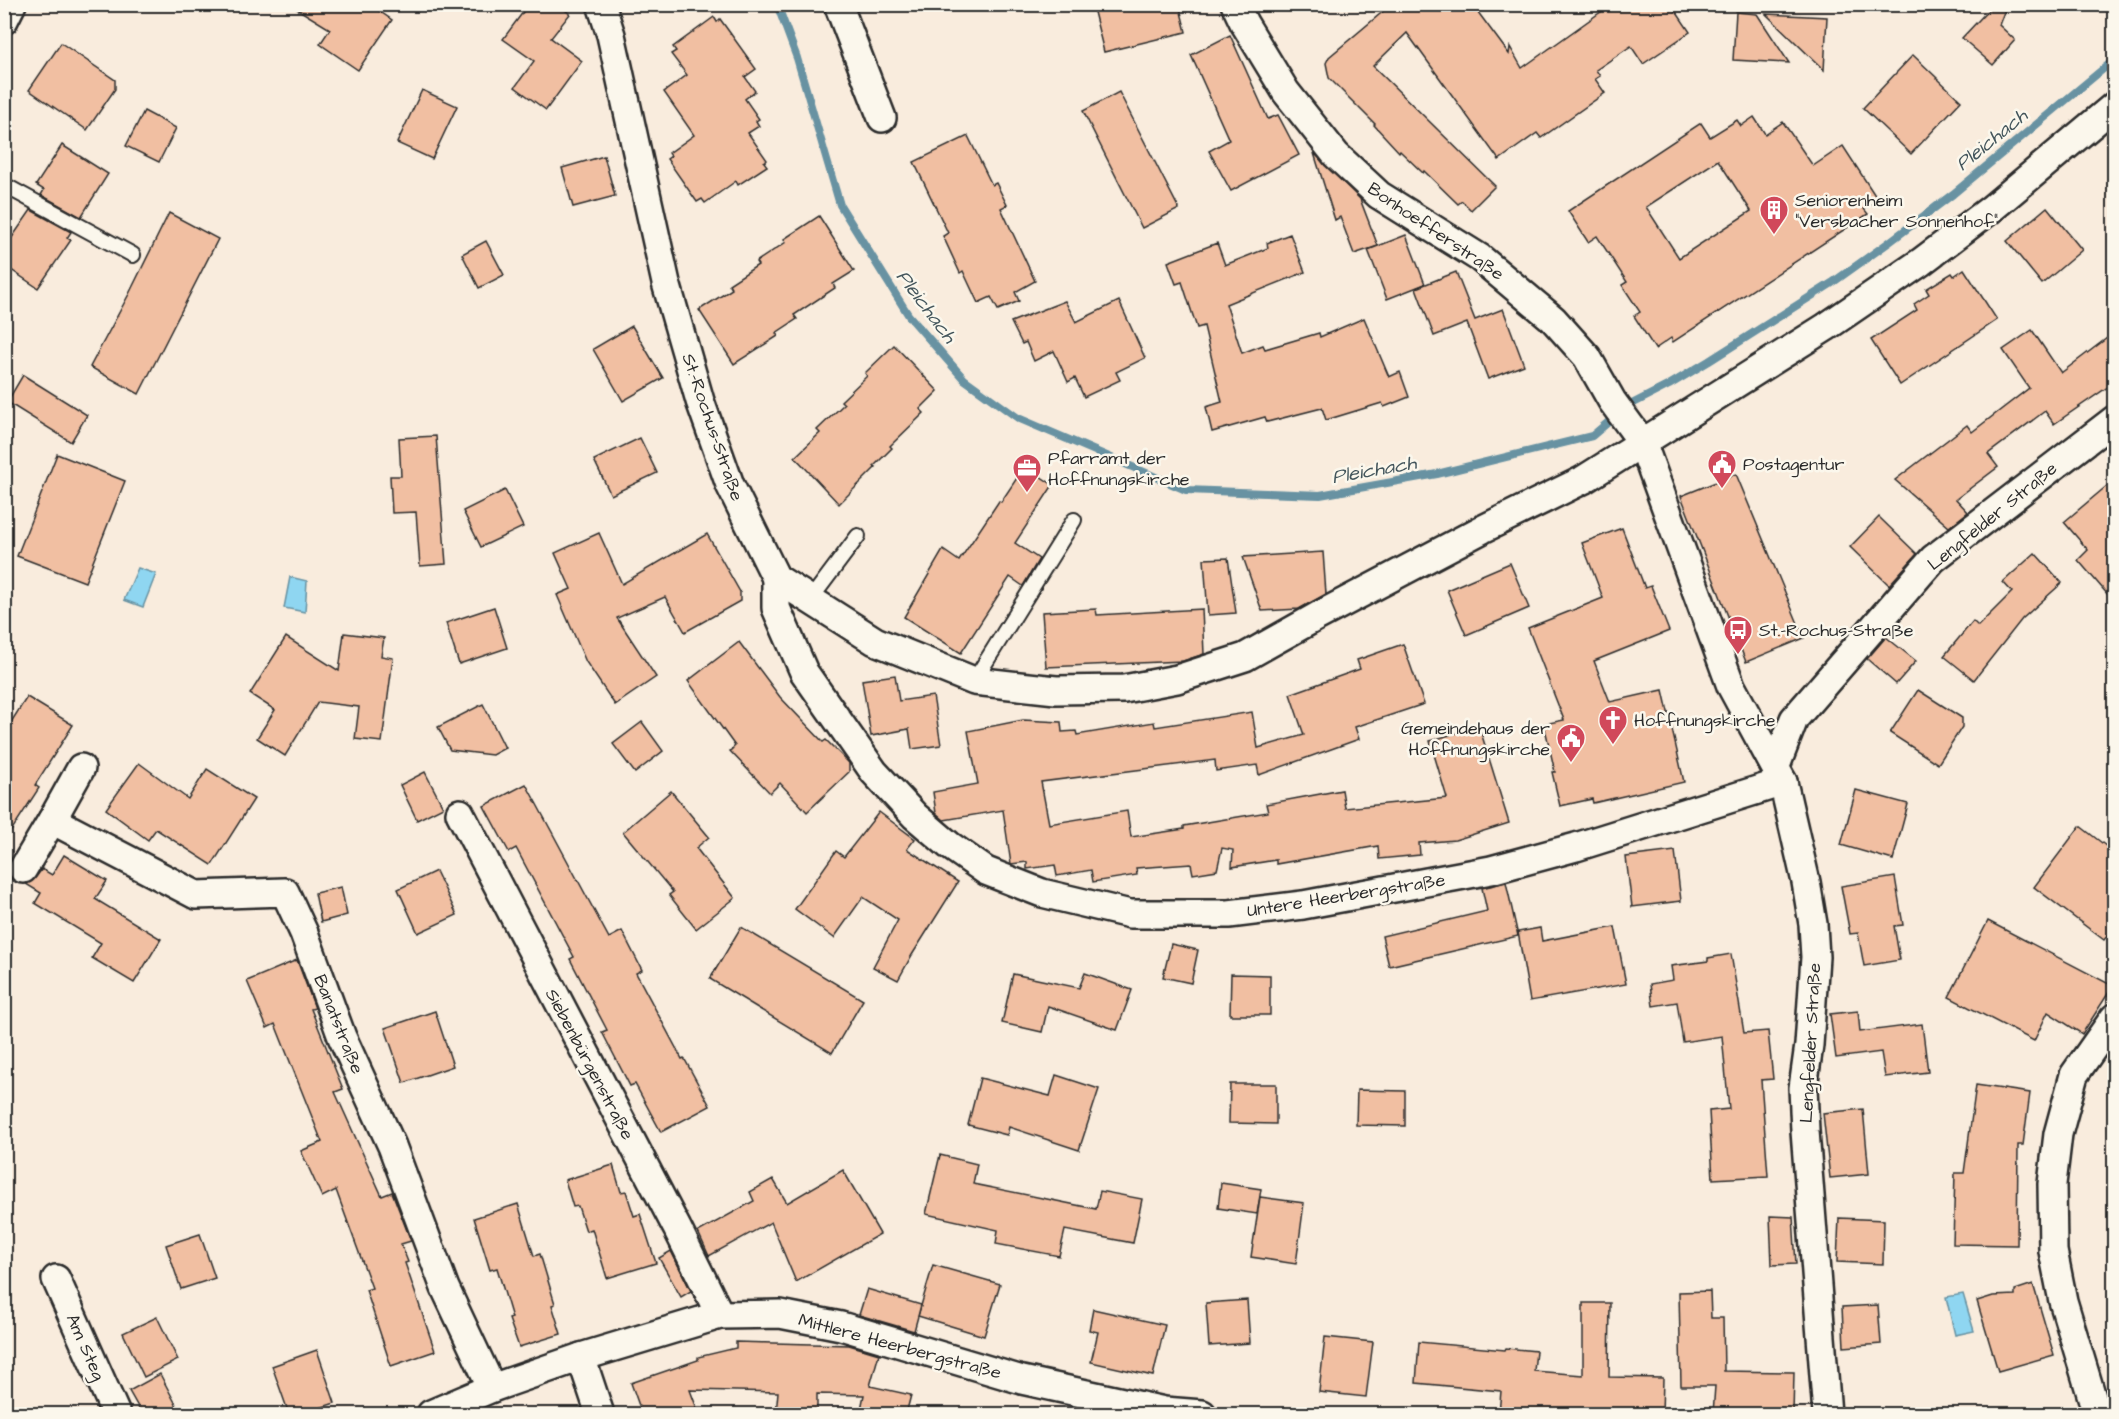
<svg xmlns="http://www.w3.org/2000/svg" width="2119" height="1419" viewBox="0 0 2119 1419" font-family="'Architects Daughter',sans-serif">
<rect width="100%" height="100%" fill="#f9ecdd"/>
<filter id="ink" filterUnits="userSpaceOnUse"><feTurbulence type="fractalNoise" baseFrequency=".0167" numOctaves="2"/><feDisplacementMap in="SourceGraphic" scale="12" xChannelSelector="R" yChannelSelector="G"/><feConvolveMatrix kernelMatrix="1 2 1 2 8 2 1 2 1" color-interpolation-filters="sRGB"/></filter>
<g filter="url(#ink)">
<!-- water -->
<g fill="#8fd6f1" stroke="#6792a2" stroke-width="1.5">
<path d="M138,568l18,6 -13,33 -19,-7z"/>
<path d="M290,577l17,4 -2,31 -21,-4z"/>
<path d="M1963,1294l11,37 -19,4 -9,-38z"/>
</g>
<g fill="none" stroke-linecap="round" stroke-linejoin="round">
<!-- stream -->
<path stroke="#6792a2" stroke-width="8" d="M777,4l20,54 43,147 69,111 55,63 54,39 168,72 134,5 117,-21 155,-38 34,-29 43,-22 40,-24 123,-78 56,-40 65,-49 161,-134"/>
</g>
<!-- building -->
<g fill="#f1bfa2" stroke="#2b2b2b" stroke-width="1.5" fill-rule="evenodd">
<path d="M289,4h80l23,16 -34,50 -38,-26 10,-15z"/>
<path d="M529,4h28l13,10 -19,24 31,23 -36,49 -31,-23 19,-26 -31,-22z"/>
<path d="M1092,4h87l7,28 -82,20z"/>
<path d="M1392,4h80l37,50 1,-7 12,21 90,-64h59l19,28 -47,32 -12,-18 -35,24 4,6 -5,3 10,14 -64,45 -4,-5 -38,27 -92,-127 -34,33 122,120 -24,24 -9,-9 -4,3 -34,-33 -1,2 -23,-22 -1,1 -25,-27 1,-1 -46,-46 -3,-15 3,-6z"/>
<path d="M1994,4h13l-8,21 16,15 -22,25 -31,-27z"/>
<path d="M1736,12l21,2 32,49 -56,-3z"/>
<path d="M1766,14l61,3 -3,53z"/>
<path d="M714,17l3,5 3,-3 36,50 -11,8 10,14 -10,8 14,20 -3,2 3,5 -11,7 19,27 -3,2 3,4 -29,19 -2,-4 -31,22 -3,-4 -5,3 -30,-43 4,-3 -2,-3 25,-18 -30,-43 23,-17 -16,-21 5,-3 -3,-4z"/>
<path d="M1230,35l38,84 10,-4 21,40 -68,36 -22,-40 20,-11 -38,-85z"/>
<path d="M61,43l54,37v9l-28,41 -58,-40z"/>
<path d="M1913,55l48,46 -50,53 -48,-46z"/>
<path d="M422,90l35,16 -25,53 -35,-16z"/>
<path d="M1119,92l60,117 -37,19 -59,-117z"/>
<path d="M144,111l32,17 -17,34 -33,-16z"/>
<path d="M1754,117l11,17 18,-12 30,44 30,-20 35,54 -14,9 4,5 -195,128 -2,-4 -16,11 -21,-33 6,-4 -18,-27 5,-3 -30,-46 -9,6 -20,-31 133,-88 9,14 27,-17 4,6zM1718,160l33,51 -72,47 -33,-51z"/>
<path d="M968,136l24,49 4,-2 11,22 -6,3 34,73 -20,11 4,9 -21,9 -7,-13 -13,6 -15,-32 -3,2 -17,-37 5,-3 -34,-71z"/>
<path d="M62,145l46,29 -27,43 -40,-22 3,-5 -8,-5z"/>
<path d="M1314,153l46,46 18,47 -24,8 -14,-37 -5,3z"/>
<path d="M604,156l11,40 -42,11 -11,-39z"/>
<path d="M2047,207l35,43 -40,34 -35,-43z"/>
<path d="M31,210l40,22 -4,6 4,2 -33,48 -34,-23v-16z"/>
<path d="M169,213l49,26 -79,155 -49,-27 39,-73z"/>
<path d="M819,216l35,55 -21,13 2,4 -41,27 3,4 -21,14 2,3 -44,28 -35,-54 33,-21 -3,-5 29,-19 -2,-3 30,-20 -2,-3z"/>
<path d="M1290,234l15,38 -79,32 16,49 21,-8 2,4 54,-16 1,4 44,-19 25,59 11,-5 9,25 -25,10 -2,-4 -56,17 -4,-12 -55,14 -2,-5 -53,15 -6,-25 16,-5 -18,-76 -7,2 -15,-46 -6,2 -8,-22 49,-19 8,22 43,-17 -1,-5z"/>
<path d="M1406,235l19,49 -38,15 -19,-49z"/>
<path d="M486,241l18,34 -25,13 -17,-34z"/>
<path d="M1964,269l33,51 -97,65 -29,-45 46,-30 -3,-6 15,-10 -3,-5 26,-16 2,3z"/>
<path d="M1456,272l19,48 28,-11 21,56 -36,14 -21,-56 -33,13 -18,-48z"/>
<path d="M1065,301l11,21 43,-21 26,57 -29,14 4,8 -36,17 -9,-19 -7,4 -14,-31 -20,10 -8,-19 -4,2 -11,-22z"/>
<path d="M632,326l31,52 -40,23 -30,-52z"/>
<path d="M2032,330l29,43 54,-41v50l-61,42 -9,-13 -57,43 10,13 -42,32 12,13 -19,15 -54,-47 72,-55 5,7 57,-44 -26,-38z"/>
<path d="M894,345l44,46 -18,18 4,4 -34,33 2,2 -18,18 2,1 -37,37 -44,-47 25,-24 -3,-3 27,-26 -3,-3 26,-25 -2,-3z"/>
<path d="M23,375l64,40 -16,27 -64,-40z"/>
<path d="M436,436l10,128 -26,2 -4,-54 -24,1 -2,-37h11l-2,-38z"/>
<path d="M640,438l17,35 -46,22 -17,-35z"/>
<path d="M57,454l68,27 -40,101 -68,-26z"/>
<path d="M1025,466l28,19 -38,58 24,16 -16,27 -13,-9 -49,76 -57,-36 39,-67 16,11 40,-60 2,1z"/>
<path d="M1736,474l68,164 -58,24 -65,-166z"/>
<path d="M2115,479v124l-37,-43 10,-10 -24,-28z"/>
<path d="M505,490l18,37 -42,20 -18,-36z"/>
<path d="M1879,517l38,37 -28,31 -39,-38z"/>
<path d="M1622,528l23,60 6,-2 18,45 -75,30 16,41 53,-12 21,92 -91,21 -1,-4 -32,7 -8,-34h3l-11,-48 20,-4 -36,-92 75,-30 -21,-55z"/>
<path d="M599,533l23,51 85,-50 33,58v9l-55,31 -20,-35 -48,21 39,59 -41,28 -29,-43 -29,-67 14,-6 -16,-36z"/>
<path d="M1323,552l3,42 -27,15 -37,2 -19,-54z"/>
<path d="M2035,553l27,30 -40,36 -48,61 -30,-24 29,-35 5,5 34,-34 -9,-10z"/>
<path d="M1228,558l8,55 -28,2 -4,-56z"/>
<path d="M1510,563l19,45 -63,27 -19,-45z"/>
<path d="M494,607l13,41 -48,16 -13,-41z"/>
<path d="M1096,609l1,6 105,-6 2,45 -21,7 -137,6 -4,-55z"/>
<path d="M344,633l40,5 -3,18 12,2 -11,84 -27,-3 4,-32 -41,-5 -33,54 -28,-18 18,-28 -25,-16 36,-57 53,34z"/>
<path d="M1886,637l30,24 -20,23 -29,-25z"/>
<path d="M739,642l41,55 43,45 3,-2 23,23v9l-42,40 -27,-29 -10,10 -40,-42 5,-5 -47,-65z"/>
<path d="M1403,644l21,60 -69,23 4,12 -100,36 -2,-10 -41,6 -1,-11 -174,22 8,42 78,-13 4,26 53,-8v-3l84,-14 -2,-8 76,-14 3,18 102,-10 -17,-57 49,-15 30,97 -54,17 -36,3 1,12 -41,4 -1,-13 -102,18v-4l-44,7 1,-17 -11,-2 -5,22 -24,4 -2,-10 -55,4 1,7 -44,7 -2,-12 -34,6 -2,-11 -28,4v-7l-16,2 -8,-54 -59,10 -8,-7 -3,-21 45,-8 -10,-53 55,-11 38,2 1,10 14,-1 1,4 77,-13 1,5 97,-15 6,36 46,-13 -14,-41 70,-25 -3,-9z"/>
<path d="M895,675l4,26 34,-5 8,49 -29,4 -3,-20 -38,7 -9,-56z"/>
<path d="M1918,690l44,28v9l-24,37 -48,-31z"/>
<path d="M27,697l46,28 -38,60 4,3 -35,54v-109z"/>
<path d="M483,704l22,44 -13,7 -42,-5 -12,-23z"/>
<path d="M642,722l21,29 -28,22 -22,-29z"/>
<path d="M139,763l49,36 19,-30 47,30 -42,66 -56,-36 -8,11 -42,-31z"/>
<path d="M425,772l18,35 -26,13 -17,-35z"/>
<path d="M526,784l83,154 13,-7 20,39 -6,3 46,86 2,-1 26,48 -49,26 -26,-48 -5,2 -28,-54 5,-2 -37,-71 4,-2 -58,-109 -7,4 -25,-46z"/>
<path d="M1856,790l52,14 -15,56 -52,-15z"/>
<path d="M671,791l38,46 -13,11 39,50 -39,31 -27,-34 4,-3 -50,-60z"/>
<path d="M879,812l36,27 -8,10 51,33 -46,73 -14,25 -25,-13 25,-47 -35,-23 -29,41 -39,-29 41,-58 8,6z"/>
<path d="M2080,826l35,27v73l-11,14 -70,-53z"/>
<path d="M1675,851l6,50 -49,6 -6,-50z"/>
<path d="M64,855l43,26 -12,18 66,40 -27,44 -42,-25 9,-15 -66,-40 6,-10 -15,-9 10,-7 6,-8 10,6z"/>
<path d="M436,871l21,44 -39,18 -20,-44z"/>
<path d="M1895,877l8,48 -9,1 6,34 -36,6 -6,-33 -8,1 -9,-48z"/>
<path d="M1506,882l12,54 -129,30 -7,-30 105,-25 -5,-23z"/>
<path d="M341,887l6,28 -26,7 -6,-29z"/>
<path d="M1988,921l125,65 -31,48 -34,-22 -14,29 -85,-44z"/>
<path d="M741,927l122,73 -31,53 -122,-74z"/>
<path d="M1615,927l11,57 -96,17 -12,-69 22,-4 2,13z"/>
<path d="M1171,944l27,6 -7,33 -28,-6z"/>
<path d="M1731,954l13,79 24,-2 5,48 -12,1 7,96 -55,3 -4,-68 20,-2 -7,-73 -39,6 -6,-40 -24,4 -3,-22 23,-4 -2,-14 37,-5v-3z"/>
<path d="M297,960l18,48 -4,1 32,80 -8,3 47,104 10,-4 19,49 -10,3 7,18 -3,1 30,88 -44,15 -25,-76 6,-2 -36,-98 -14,7 -21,-46 21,-9 -47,-118 -8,4 -20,-47z"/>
<path d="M1085,973l47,17 -15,40 -69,-24 -6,26 -40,-9 11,-49 66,14z"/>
<path d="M1231,974l39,1v40h-40z"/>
<path d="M435,1011l18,55 -49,17 -19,-55z"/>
<path d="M1858,1011l2,21 62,-8 6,48 -43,5 -4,-25 -45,6 -6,-44z"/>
<path d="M1056,1075l43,14 -20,61 -70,-23 -2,8 -39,-10 12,-47 70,18z"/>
<path d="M1230,1084h46v40l-47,-1z"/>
<path d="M1976,1085l54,8 -7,52h-5l-1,100 -64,-1 2,-71h9z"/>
<path d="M1357,1090l48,1v35l-49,-1z"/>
<path d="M1863,1109l6,65 -39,4 -7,-65z"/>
<path d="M940,1155l37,9 -4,20 123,25 4,-18 42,8 -9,44 -68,-13 -6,26 -63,-12 2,-14 -72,-16z"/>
<path d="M613,1165l8,27 5,-1 8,25 6,-2 16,49 -49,15 -15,-49 -6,2 -8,-25 -5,1 -8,-27z"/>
<path d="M843,1170l37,64 -84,48 -25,-60 -62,34 -11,-24 56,-31 -4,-9 23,-13 14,24z"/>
<path d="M1221,1183l40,6 -4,25 -39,-6z"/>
<path d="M1260,1197l44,6 -8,61 -45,-7z"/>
<path d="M518,1204l16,52 6,-2 15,50 -3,1 9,29 -42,13 -10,-28 3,-1 -15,-50 -7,2 -16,-52z"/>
<path d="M1770,1216l23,1 3,47 -24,1z"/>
<path d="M1839,1218l45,2 -1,44 -46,-2z"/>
<path d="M200,1234l15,44 -34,11 -15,-44z"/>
<path d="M671,1251l20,40 -10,6 -22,-39z"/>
<path d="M933,1265l67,19 -16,52 -66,-20z"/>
<path d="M2033,1284l21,71 -56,16 -21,-70 16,-5 22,-1v-5z"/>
<path d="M867,1289l54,16 -7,26 -55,-16z"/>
<path d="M1710,1291l1,27h12l1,53 70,1 -1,42h-80l2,-28h-34l-2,-94z"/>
<path d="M1247,1300l3,43 -41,3 -3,-43z"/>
<path d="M1583,1303h27l-1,74 54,1 -1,36h-163l2,-23 -85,-8 3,-41 86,8 1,-2 30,3 -2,20 49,4z"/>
<path d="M1878,1305l3,39 -37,3 -2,-40z"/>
<path d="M1093,1309l72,16 -12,51 -62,-14 7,-30 -9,-2z"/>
<path d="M157,1317l21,43 -34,17 -21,-44z"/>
<path d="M1325,1337l48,5 -7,55 -47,-5z"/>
<path d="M736,1342l113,3 30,9 -9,32 41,9 -5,19h-46l4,-19 -47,-1v20h-41l2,-22 -88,-2 9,24h-57l-11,-31 67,-23v-3l38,-9z"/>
<path d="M317,1350l18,53 -34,11h-12l-17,-48z"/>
<path d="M160,1374l21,40h-39l-13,-23z"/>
</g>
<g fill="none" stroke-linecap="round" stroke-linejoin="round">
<!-- lane casing -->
<g stroke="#2b2b2b" stroke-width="18">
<g id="lane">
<path d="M4,185l129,70"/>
<path d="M810,600l48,-64"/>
<path d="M974,681l100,-161"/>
</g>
</g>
<!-- street casing -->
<g stroke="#2b2b2b" stroke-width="32">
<g id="street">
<path d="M601,4l10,31 55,248 34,118 30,84 46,93 99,63 99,40 82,9 68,-1 53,-10 68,-22 73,-41 165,-87 100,-49 243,-153 95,-65 70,-53 123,-103"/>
<path d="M838,4l44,114"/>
<path d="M1235,4l9,19 42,69 50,63 43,40 101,63 73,61 34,38 25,44 30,41 89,244 52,96 23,100 7,42 2,33 -6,88 -6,43 2,43 22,283"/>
<path d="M4,20l8,-16"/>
<path d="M776,578v30l28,64 70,100 41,44 34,29 37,26 56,22 88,21h99l74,-9 188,-35 85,-23 207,-65"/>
<path d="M1776,766l18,-47 139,-160 181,-139"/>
<path d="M81,768l-29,52 144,75 89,-3 19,41 38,104 50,109 53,142 47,100"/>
<path d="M460,813l217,415 43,87"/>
<path d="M23,869l29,-49"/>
<path d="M56,1279l60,135"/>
<path d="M581,1357l19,57"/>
<path d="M431,1414l61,-26 89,-31 139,-42 60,-1 61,12 181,54 142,31 38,3"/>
<path d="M2097,1414l-34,-113 -10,-50 -1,-67 6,-50 16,-59 40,-57"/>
</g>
</g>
<!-- lane -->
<use href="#lane" stroke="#fbf7ec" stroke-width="14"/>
<!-- street -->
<use href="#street" stroke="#fbf7ec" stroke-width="27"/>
</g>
</g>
<!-- icons -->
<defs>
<g id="building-pin" transform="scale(1.5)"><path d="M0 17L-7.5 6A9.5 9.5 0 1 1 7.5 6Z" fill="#d1495b" stroke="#fbf7ec"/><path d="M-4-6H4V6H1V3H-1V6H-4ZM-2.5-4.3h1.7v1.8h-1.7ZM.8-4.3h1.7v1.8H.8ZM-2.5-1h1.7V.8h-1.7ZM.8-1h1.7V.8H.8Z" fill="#fff"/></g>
<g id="civic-pin" transform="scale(1.5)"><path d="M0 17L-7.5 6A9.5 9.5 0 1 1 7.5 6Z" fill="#d1495b" stroke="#fbf7ec"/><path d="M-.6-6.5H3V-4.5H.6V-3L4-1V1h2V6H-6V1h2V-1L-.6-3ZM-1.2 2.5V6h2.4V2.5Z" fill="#fff"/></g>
<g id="office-pin" transform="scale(1.5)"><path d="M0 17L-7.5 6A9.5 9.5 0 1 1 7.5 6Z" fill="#d1495b" stroke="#fbf7ec"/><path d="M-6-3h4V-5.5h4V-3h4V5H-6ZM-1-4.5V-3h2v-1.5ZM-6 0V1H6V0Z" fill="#fff"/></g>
<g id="bus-pin" transform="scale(1.5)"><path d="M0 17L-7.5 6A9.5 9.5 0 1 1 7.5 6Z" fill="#d1495b" stroke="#fbf7ec"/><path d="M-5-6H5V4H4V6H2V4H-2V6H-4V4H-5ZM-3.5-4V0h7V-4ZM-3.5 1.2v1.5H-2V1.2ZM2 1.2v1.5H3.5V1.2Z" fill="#fff"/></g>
<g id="church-pin" transform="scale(1.5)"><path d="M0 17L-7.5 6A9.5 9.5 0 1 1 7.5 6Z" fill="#d1495b" stroke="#fbf7ec"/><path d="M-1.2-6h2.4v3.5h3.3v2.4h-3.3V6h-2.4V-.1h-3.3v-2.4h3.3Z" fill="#fff"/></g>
</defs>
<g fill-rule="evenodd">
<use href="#building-pin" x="1774" y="210"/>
<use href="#civic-pin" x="1722" y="464"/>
<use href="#office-pin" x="1027" y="468"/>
<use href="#bus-pin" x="1738" y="630"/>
<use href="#church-pin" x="1613" y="720"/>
<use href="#civic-pin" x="1571" y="738"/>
</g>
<g text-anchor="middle" stroke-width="5" stroke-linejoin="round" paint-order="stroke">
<!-- poi labels -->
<g font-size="18" fill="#2b2b2b" stroke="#fbf7ec" text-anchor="start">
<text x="1795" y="206">Seniorenheim<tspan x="1795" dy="21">"Versbacher Sonnenhof"</tspan></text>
<text x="1048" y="464">Pfarramt der<tspan x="1048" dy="21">Hoffnungskirche</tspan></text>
<text x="1743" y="470">Postagentur</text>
<text x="1759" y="636">St.-Rochus-Straße</text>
<text x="1634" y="726">Hoffnungskirche</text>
<text x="1550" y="734" text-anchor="end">Gemeindehaus der<tspan x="1550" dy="21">Hoffnungskirche</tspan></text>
</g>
<!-- street labels -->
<g font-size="18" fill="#2b2b2b" stroke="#fbf7ec">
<text transform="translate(1436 231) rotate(34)" y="6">Bonhoefferstraße</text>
<text transform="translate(713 427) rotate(71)" y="6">St.-Rochus-Straße</text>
<text transform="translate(1992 516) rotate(-39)" y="6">Lengfelder Straße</text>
<text transform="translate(1346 895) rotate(-9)" y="6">Untere Heerbergstraße</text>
<text transform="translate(339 1024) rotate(68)" y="6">Banatstraße</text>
<text transform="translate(1810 1043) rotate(-87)" y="6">Lengfelder Straße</text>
<text transform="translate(590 1064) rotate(62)" y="6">Siebenbürgenstraße</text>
<text transform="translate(900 1346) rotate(15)" y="6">Mittlere Heerbergstraße</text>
<text transform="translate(86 1347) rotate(66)" y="6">Am Steg</text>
</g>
<!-- water labels -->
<g font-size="20" font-style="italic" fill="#44565c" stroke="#fbf7ec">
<text transform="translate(1991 139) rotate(-39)" y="7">Pleichach</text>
<text transform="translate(927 306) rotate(53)" y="7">Pleichach</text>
<text transform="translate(1374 469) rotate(-10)" y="7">Pleichach</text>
</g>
</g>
<!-- margin -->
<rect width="2119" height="1419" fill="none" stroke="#fbf7ec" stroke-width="24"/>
<rect x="12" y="12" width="2095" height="1395" fill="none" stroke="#2b2b2b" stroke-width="2" filter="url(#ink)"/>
</svg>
